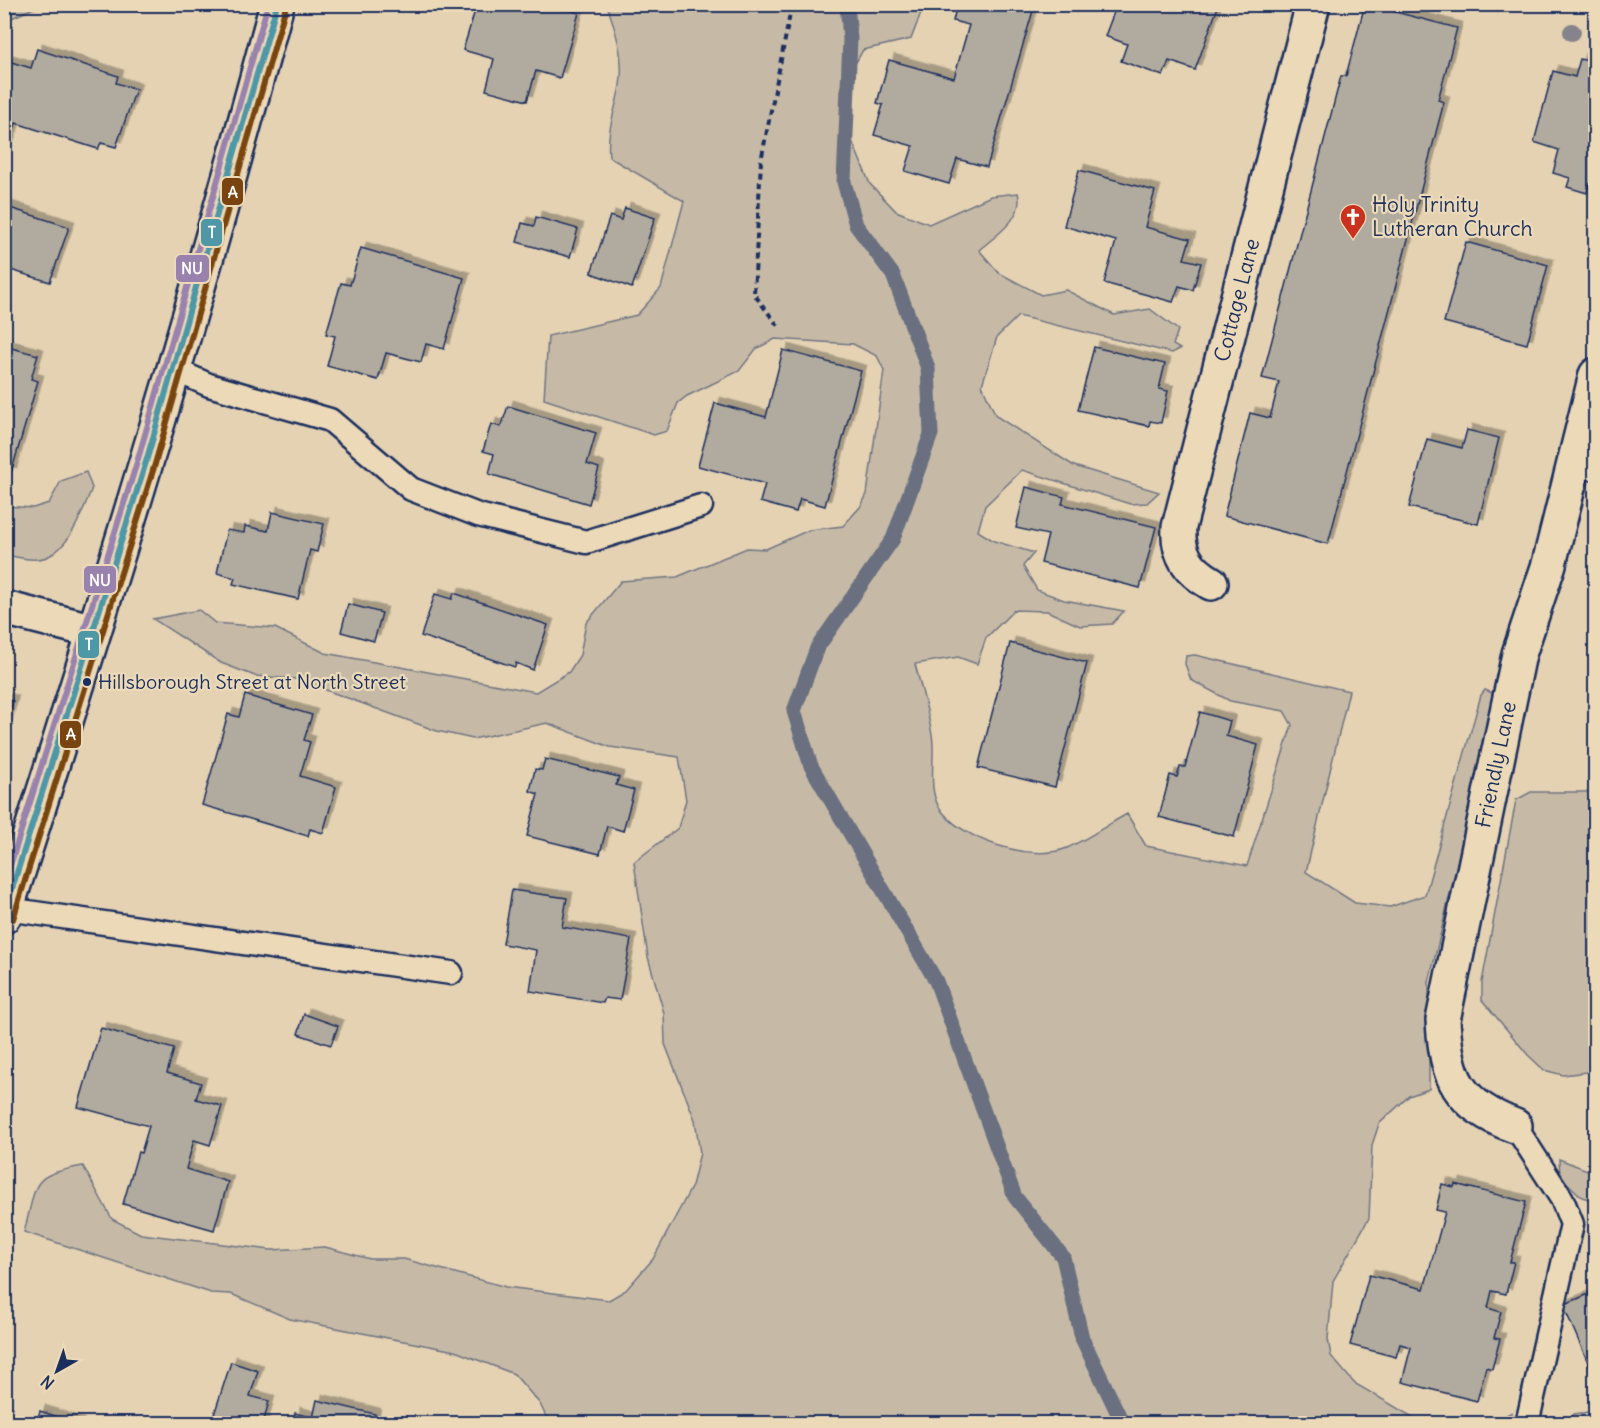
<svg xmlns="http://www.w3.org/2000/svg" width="1600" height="1428" viewBox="0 0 1600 1428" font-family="Delius,sans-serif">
<defs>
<filter id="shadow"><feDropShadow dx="5.5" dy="-5.5" stdDeviation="0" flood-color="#0004"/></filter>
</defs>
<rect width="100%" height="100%" fill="#e4d2b3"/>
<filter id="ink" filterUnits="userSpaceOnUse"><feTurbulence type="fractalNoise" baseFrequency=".0167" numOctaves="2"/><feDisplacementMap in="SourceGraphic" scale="12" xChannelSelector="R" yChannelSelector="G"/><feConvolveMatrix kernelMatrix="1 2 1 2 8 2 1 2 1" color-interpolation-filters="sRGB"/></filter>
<g filter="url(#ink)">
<!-- green -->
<g fill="#c6baa7" stroke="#707482" stroke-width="1.5">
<path d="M5,4l31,3 -31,14z"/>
<path d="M607,5h317l-13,34 -48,11 -9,16 -4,70 20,48 26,27 33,13 62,-28 27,-3c7,25 -23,43 -39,57l20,23 42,22 25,-5 48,25 36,-6 28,21 -5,15 7,4 -8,4 -154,-37 -21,21 -15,48 14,31 78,50 85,26 -12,11 -17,1 -108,-34 -37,36 -7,25 16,10 40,12 -11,13 14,24 27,10 60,11 -12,13 -32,2 -33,-15 -33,-1 -28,28 -9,26 -19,-7 -43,7c6,23 13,47 17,71 4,21 -5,53 7,72 20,33 94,56 128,41 21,-9 40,-23 60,-34l19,32 101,20 45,-141 -8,-14 -54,-10 -39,-21 -6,-16 1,-8 9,-1 154,36 -43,181 49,31 35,4 35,-12 56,-200 4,-5 12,5 -68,287v107l-20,7 -30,28 -7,21 -3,73 -36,63 -5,58 3,17 23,27 69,40h-874l-9,-19 -26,-30 -59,-23 -165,-32 -59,-25 -20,-1 -187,-61c14,-50 4,-56 59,-66l29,53 29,15 130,16 54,-3 45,12h34l102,28 103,13 17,-10 27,-31 39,-73 8,-33 -5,-33 -30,-76 -1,-31 -16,-56 -14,-95 44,-34 8,-28 -7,-43 -69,-10 -63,-24 -74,16 -36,-8 -141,-52 -41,-3 -34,-13 -68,-44 46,-9 16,13 60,5 50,25 211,39 33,-20 11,-17 6,-32 35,-42 56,-4 70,-29 19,1 43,-19 34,-4 18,-20 6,-12 17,-124 -7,-14 -24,-12 -78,-5 -19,10 -17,22 -52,25 -9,7 -11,28 -13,4 -110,-36 4,-63 89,-21 24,-27 23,-87 -75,-44c-3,-32 9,-50 12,-79 2,-26 -6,-49 -14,-73z"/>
<path d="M86,472l6,16c-9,22 -21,59 -45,69 -13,5 -30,0 -42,-2v-49l28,2 16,-5 12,-22z"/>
<path d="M1531,792h64v279l-32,4 -19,-5 -16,-15 -46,-55v-18l34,-182z"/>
<path d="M1559,1159l36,14v28l-13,-4 -22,-21z"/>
<path d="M1595,1411v12h-26l5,-9z"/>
<path d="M1512,1412l2,11h-24z"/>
</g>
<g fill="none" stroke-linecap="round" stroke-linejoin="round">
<!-- stream -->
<path stroke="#6a6f80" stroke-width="15" d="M847,4l3,35 -6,143 12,43 37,50 35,93 3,66 -38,105 -76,109 -23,63 17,55 125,215 79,216 48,60 19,81 41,86"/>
</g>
<!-- building -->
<g fill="#b1aa9e" stroke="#1b2f5e" stroke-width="1.5" filter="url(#shadow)">
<path d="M116,4h27l-3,8z"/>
<path d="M477,4h73l29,9 -19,65 -24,-7 -9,30 -41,-11 8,-31 -31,-9z"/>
<path d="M957,4h78l-48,163 -30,-8 -8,25 -44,-13 8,-25 -39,-11 9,-30 -6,-2 12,-43 65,18 15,-53 -16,-4z"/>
<path d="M1117,4h102l-24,66 -26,-9 -6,15 -42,-15 6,-17 -22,-8z"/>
<path d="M1365,4l92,24 -19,72 6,2 -116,442 -104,-28 26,-103 20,5 9,-36 -17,-4 79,-302h5z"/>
<path d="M37,49l81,27 -2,7 20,6 -20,58 -15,-4 -3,6 -82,-26 -8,24 -4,-2v-74l4,-10 23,7z"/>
<path d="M1580,59l16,4v123l-7,-2 -2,9 -20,-6 3,-9 -17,-5 6,-23 -25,-8 19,-71 22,6z"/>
<path d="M1079,170l76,21 -10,36 45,12 -6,20 17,4 -8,27 -14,-4 -6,16 -69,-19 12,-42 -52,-15z"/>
<path d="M4,206l65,21 -19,55 -46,-14z"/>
<path d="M625,208l30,10 -23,70 -41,-15 19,-57 11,4z"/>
<path d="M536,217l42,12 -8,28 -53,-15 5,-19 12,3z"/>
<path d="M1466,242l82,23 -21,79 -83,-22z"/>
<path d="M361,248l103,30 -20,71 -18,-5 -5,18 -35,-9 -8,27 -51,-14 8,-30 -9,-2 15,-51 9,2z"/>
<path d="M4,346l34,9 -7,24 7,2 -27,92 -7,-2z"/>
<path d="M1094,347l71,17 -6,25 9,2 -7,32 -11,-2 -1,5 -71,-16z"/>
<path d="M783,350l78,21 -36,135 -25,-7 -4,13 -36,-10 5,-18 -67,-18 17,-63 51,14z"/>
<path d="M508,406l88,27 -9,31 12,4 -10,36 -100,-30 5,-20 -11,-3 8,-27 10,3z"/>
<path d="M1467,430l32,8 -21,86 -69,-17 18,-68 35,9z"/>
<path d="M1026,487l38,10 -2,7 94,23 -16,61 -99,-25 7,-28 -32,-7z"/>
<path d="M272,512l52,12 -7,28 -7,-2 -12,49 -65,-15 2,-6 -18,-5 10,-43 17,3 1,-7 23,5z"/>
<path d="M454,593l94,32 -15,45 -17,-7 -1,4 -94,-31 14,-42 17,5z"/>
<path d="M348,604l34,9 -8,28 -33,-9z"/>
<path d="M1010,643l77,20 -32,124 -77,-19z"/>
<path d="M245,695l67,20 -8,25 6,2 -10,34 36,11 -13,46 -13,-4 -2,7 -106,-31 26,-91 11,3z"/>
<path d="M4,699l9,2 -9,33z"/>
<path d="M1200,712l30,9 -4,15 32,9 -24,92 -75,-20 11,-42 7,2 3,-10h5z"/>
<path d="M545,759l74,18 -3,8 18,5 -11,41 -16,-5 -7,28 -73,-18 11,-42 -8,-3 5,-22 7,1z"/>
<path d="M512,890l55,8 -5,29 69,12 -11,61 -15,-2 -2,5 -73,-12 6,-41 -33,-6z"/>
<path d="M304,1014l34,12 -7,19 -33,-11z"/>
<path d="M101,1028l73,21 -7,24 34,10 -5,16 26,7 -12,39 -16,-5 -8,29 42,13 -14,48 -91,-26 15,-52 3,1 8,-27 -71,-19z"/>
<path d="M1442,1184l12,3 1,-3 71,18 -16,60h4l-8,32 -14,-3 -4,17 13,4 -7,26 6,1 -8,30 -6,-2 -9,34 -75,-19 9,-35 -11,-3 -4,13 -46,-12 19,-70 55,14 21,-77 -9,-2z"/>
<path d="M1596,1291v90l-33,-76z"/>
<path d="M231,1362l27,9 -8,25 19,5 -6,23h-52z"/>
<path d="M317,1400l58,14 -2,10h-80l2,-11 18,5z"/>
<path d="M40,1411l39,13h-43z"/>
</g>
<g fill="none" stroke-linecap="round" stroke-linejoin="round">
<!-- lane casing -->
<g stroke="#1b2f5e" stroke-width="27">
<g id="lane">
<path d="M173,369l36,16 121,35 81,69 67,26 108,27 115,-36"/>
<path d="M1573,464l23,5"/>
<path d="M7,909l444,64"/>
<path d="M1515,1126l47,73 10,25 -45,200"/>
</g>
</g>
<!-- street casing -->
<g stroke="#1b2f5e" stroke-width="38">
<g id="street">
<path id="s1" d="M1211,583c-23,-13 -34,-30 -32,-56l134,-523"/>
<path d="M4,608l90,23"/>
<path id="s2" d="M1515,1126c-57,-21 -69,-48 -72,-106l76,-366 30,-90 47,-189"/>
</g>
</g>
<!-- secondary casing -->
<g stroke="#1b2f5e" stroke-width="38">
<path id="secondary" d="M4,916c97,-302 191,-605 273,-912"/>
</g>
<!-- path -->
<path stroke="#1b2f5e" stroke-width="4" stroke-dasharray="6 4.5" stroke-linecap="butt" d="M778,326l-24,-32 7,-133 31,-157"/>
<!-- lane -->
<use href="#lane" stroke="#ecd9b7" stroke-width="22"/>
<!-- street -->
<use href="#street" stroke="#ecd9b7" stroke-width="33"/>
<!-- secondary -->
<use href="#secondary" stroke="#ecd9b7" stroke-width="33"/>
<!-- bus-1 casing -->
<g stroke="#ecd9b7" stroke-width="10">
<path id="bus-1" d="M4,914l142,-452 131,-458"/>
</g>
<!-- bus-2 casing -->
<g stroke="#ecd9b7" stroke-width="10">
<path id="bus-2" d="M13,919l142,-455 131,-458"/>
</g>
<!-- bus-3 casing -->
<g stroke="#ecd9b7" stroke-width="10">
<path id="bus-3" d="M4,885l134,-426 130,-455"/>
</g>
<!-- bus-1 -->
<use href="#bus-1" stroke="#4d97a7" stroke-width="6"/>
<!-- bus-2 -->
<use href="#bus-2" stroke="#794410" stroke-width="6"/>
<!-- bus-3 -->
<use href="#bus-3" stroke="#9983ae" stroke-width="6"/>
</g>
<!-- trees -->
<circle fill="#84848a" cx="1572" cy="32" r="9"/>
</g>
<!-- icons -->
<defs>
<g id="church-pin" transform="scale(1.35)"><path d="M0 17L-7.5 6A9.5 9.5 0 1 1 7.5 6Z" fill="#c8321e" stroke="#ecd9b7"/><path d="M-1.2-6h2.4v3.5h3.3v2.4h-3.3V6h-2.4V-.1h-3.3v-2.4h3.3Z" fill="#fff"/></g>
</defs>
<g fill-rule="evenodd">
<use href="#church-pin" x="1353" y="217"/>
</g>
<!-- markers -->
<circle fill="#1b2f5e" stroke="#ecd9b7" stroke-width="2" cx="87" cy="682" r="5"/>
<g text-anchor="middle" stroke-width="4.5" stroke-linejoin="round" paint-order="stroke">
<!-- bus labels -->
<g font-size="20" fill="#1b2f5e" stroke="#ecd9b7" text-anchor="start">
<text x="98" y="689">Hillsborough Street at North Street</text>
</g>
<!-- poi labels -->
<g font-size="21" fill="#1b2f5e" stroke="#ecd9b7" text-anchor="start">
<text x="1372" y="212">Holy Trinity<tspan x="1372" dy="24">Lutheran Church</tspan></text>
</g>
<!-- street labels -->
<g font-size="21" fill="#1b2f5e" stroke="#ecd9b7">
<text dy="7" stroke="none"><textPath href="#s1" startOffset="303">Cottage Lane</textPath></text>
<text dy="7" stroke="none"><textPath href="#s2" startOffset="400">Friendly Lane</textPath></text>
</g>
</g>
<g stroke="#ecd9b7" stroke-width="2">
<rect x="221" y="177" width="23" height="29" rx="6" fill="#794410"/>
<rect x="200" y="218" width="23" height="29" rx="6" fill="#4d97a7"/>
<rect x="175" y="254" width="35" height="29" rx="6" fill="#9983ae"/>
<rect x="83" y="565" width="34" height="29" rx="6" fill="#9983ae"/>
<rect x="77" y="630" width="23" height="29" rx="6" fill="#4d97a7"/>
<rect x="59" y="720" width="23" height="29" rx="6" fill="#794410"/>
</g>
<g font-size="16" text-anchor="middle" font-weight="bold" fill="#fff">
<text x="233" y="198">A</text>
<text x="212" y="238">T</text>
<text x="192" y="274">NU</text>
<text x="100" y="586">NU</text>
<text x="89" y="650">T</text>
<text x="71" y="740">A</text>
</g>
<!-- margin -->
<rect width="1600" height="1428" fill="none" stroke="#ecd9b7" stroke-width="24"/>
<rect x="12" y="12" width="1576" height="1404" fill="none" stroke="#1b2f5e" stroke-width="2" filter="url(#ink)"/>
<!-- north arrow -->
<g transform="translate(57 1371) rotate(220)" stroke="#ecd9b7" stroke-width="4.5" paint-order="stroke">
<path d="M0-4.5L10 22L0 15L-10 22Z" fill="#1b2f5e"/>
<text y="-9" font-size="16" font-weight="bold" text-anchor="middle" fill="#1b2f5e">N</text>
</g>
</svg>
